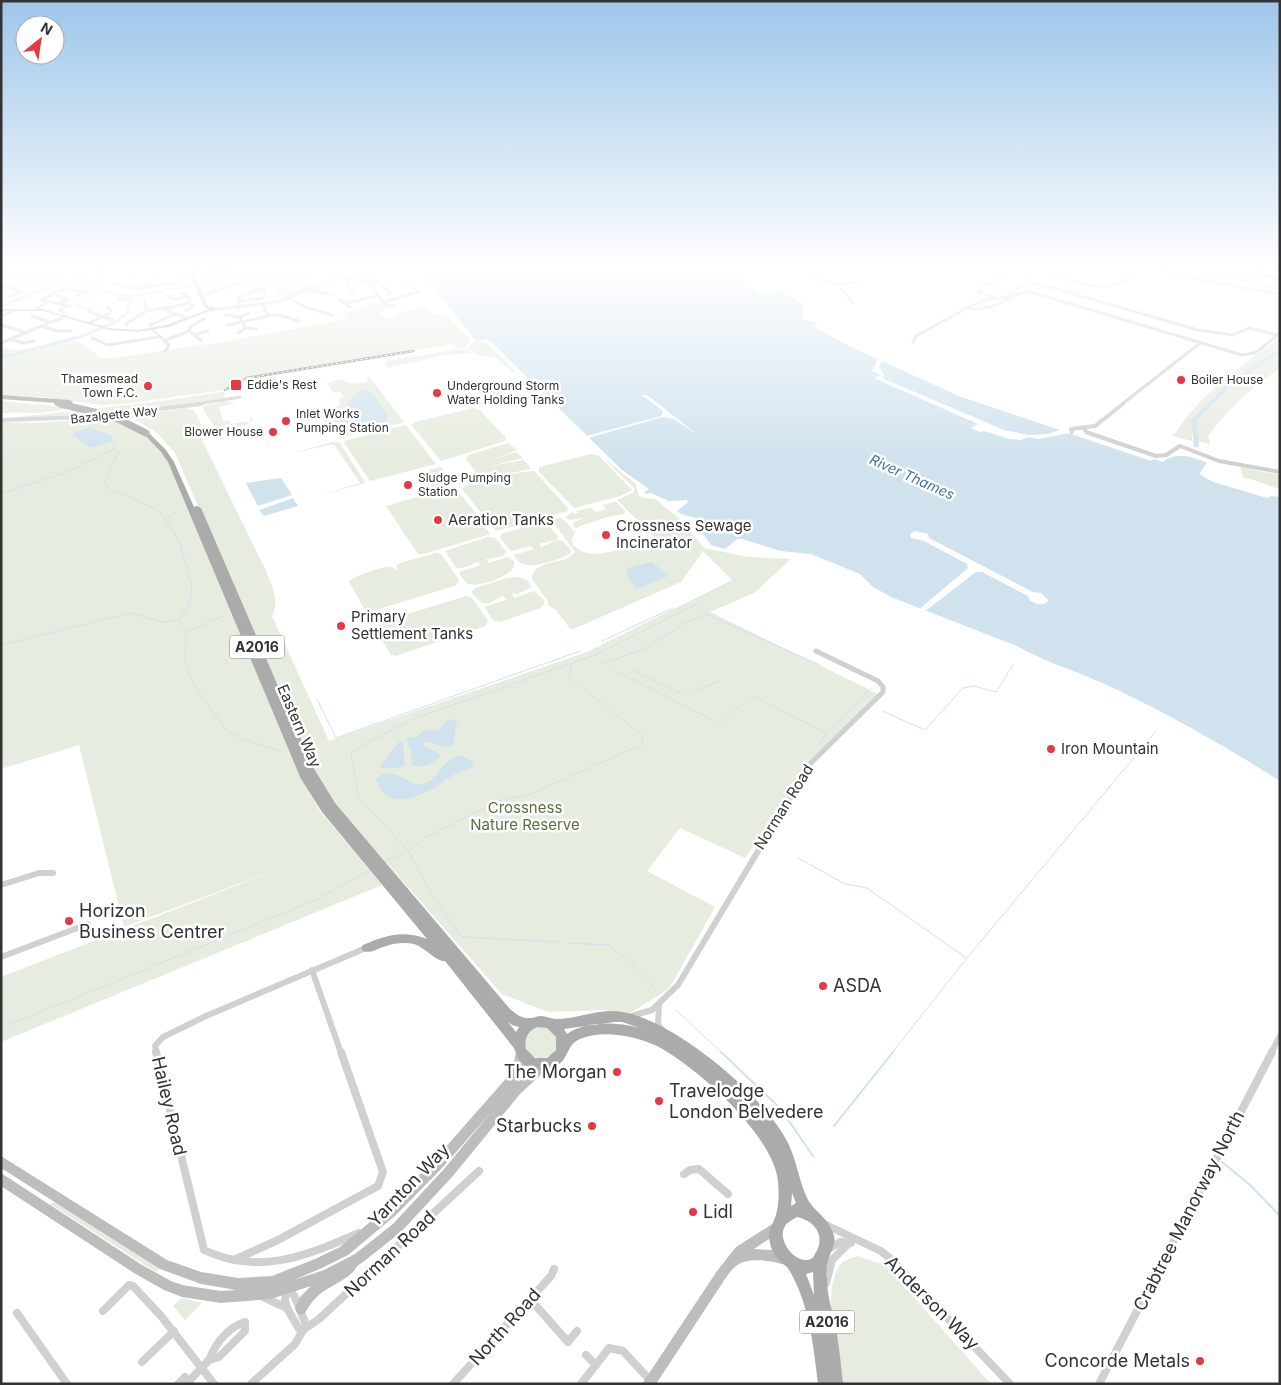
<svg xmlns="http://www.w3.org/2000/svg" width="1281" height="1385" viewBox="0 0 1281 1385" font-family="Inter,sans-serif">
<rect width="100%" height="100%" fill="#fff"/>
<!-- green -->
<g fill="#e6ecdf">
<path d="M28,269l5,1 55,-1 -44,17 -7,-2 -7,2 -27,-11z"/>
<path d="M236,269h82l1,6c-8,9 -17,3 -27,5l-1,10 11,2 -23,8 -3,-13 3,-2 -7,-2 -8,4 -26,-9 12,-5z"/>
<path d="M381,302l11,4 -14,7 11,6 10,-6 26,-6 10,7 14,4 22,23 -7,7 -7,1 -4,-5 -207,34 -22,12 -101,14 -19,1 -64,-8 -39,-1v-50c6,2 13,5 19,4 35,-4 50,-24 80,8h14l108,-16 115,-21 11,-4 -4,-4 1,-1z"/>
<path d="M1280,337v31c-31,22 -49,38 -72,68l2,8 -13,-3 1,-12h-6v12l-19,-5c29,-45 66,-67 107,-99z"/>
<path d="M474,341l12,1 29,29 -3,1 -15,-14 -22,-4 -7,-6z"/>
<path d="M462,349h5l3,4 -25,2 -57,13 -3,-7z"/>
<path d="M369,376l35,46 -64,16 -17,-26 17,-7 -2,-6 6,-2 -4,-5 -7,1 -6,-10 14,-4c10,6 15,5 27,2l-2,-4z"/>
<path d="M492,381l13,13 -14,4 -3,4 -6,-2 -12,-14z"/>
<path d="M220,392h4l1,6 -97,16 -127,5 154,-17z"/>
<path d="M1,401l72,7 -34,5h-38z"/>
<path d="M226,401l10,2 -17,4 4,14 6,-1 2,4 19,-3v-5l3,4 -7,5 -29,6 -13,-20 -1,-5z"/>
<path d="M186,408l8,2 12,24 -5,4 65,133c6,15 14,30 6,45l57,125 258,-89 145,-72 -29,-29 -22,31 -110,48 -15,-20 -8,-5v-4l-16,-22c1,-21 34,-13 43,-27l-24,-33 11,-1 13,14 -3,7 1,6c21,20 50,1 73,-5 6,-2 9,4 14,3l-43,-43 16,-7 2,-4 -34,-33 35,28 2,11 6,3 11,1 26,21 23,28 44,9 43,2 -37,34 -44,19 168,82 -73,76 -60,88 -65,-30 -33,43 68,36 -45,80 -9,7 -31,19 -28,-3 -54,2 -46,-18 -168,-191 -22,-36 -137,-314 -18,-20 -28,-17z"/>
<path d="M473,408l7,2 26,28 -1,3 -64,20 -30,-36 4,-3z"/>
<path d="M109,418l42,20 19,26 132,316 18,31 62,74 -381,157v-65l286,-111 -163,61 -45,-182 -78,24v-347l31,1z"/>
<path d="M406,425l30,39 -66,17 -27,-40z"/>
<path d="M333,442l7,1 25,40 -47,13 42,-13 -26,-39 -42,9z"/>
<path d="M508,443l9,7 -31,12 30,-10 7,6 -33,8 34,-6 7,9 -47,9 -4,-1 -14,-18 3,-4z"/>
<path d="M591,454l7,1 34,35 -12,6 -46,12 -35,-36v-5z"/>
<path d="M441,467l11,17 -19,4 -12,-16z"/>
<path d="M1240,467l40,8v14c-13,-3 -24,-10 -37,-11z"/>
<path d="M534,471l34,37 -1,3 -71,20 -34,-42c3,-7 61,-18 72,-18z"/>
<path d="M454,487l33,40 -2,1 5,6 -66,20h-6l-32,-48z"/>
<path d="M616,502l9,9 -1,3 -17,3 -32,11 -2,-5 10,-5 -13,2 -5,-3 8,-5 1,2 4,-1 -1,-2 14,-3 5,4 10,-3 -4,-4z"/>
<path d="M544,521l15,16 -3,3 -17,4 2,3 16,-7 6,1 8,9 -1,4c-13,6 -48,21 -56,1l20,-6 -3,-3 -20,5 -11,-13 1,-4z"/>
<path d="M488,537l8,1 10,14 -3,4 -17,3 3,4 19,-6 6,4v6c-7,11 -35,20 -47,17l-7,-9v-3l21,-7 -3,-3 -15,6h-7l-11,-17z"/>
<path d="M436,553l5,1 18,26 -2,5 -88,27 -4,-2 -16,-28c3,-5 36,-17 43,-15 2,1 4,3 6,5l-2,-6 4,-3z"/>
<path d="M519,577l9,4 4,6 -15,7 -5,-1 2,5 20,-7 10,9v5l-4,3 -40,14 -6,-1 -10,-14 23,-7 -4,-4 -14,7h-8l-9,-10 1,-4 33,-11z"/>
<path d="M466,596l6,2 16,23 -2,5 -91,30 -5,-2 -15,-27 4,-4z"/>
<circle cx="541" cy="1042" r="16"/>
<path d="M54,1202h4l101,66 -3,4 -106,-68z"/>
<path d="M858,1256l28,10 105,118h-151c-4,-28 -20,-101 3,-122 4,-3 11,-5 15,-6z"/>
<path d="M182,1298l20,5 -17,17 -12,-14z"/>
</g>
<!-- water -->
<g fill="#cfe2ee" fill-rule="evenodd">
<path d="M233,269l19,4 12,-4h25v4l-9,-2 -23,5 3,3 24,-1 -3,3 -25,3 -20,-6 8,-4z"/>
<path d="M419,269h309l31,25 21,-3 23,13v16l12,2 1,6 33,18 110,50 192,65 3,-2 9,3c13,-11 30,-5 44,1l-8,11 14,8 54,16 5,-2 8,1v284c-58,-37 -118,-71 -180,-99 -27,-12 -55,-20 -81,-35l-128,-50 -18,-10 -13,-13 -49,-20 -30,-3 -39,-12h-5l-12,10 -14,-4 -15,-22 2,-3c-6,-5 -14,-3 -21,-9l11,-9 -1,-2 -18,1 -18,-8 -6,1 -1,-2 5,-3 -27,-19 -134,-131 -12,2z"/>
<path d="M1193,269c15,0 38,-4 52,2 11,6 24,13 35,18l-20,-2z"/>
<path d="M75,279h15l4,5 28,10 21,1 -11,3 -2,6 -9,-3c-17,4 -28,14 -46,5v-3l30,-13 -23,-9h-19zM111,292l8,5c-9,10 -31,17 -42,7l18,-9z"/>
<path d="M363,388l11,7c4,8 12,14 14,22l-4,7c-16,3 -35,8 -46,-6l16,-22z"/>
<path d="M90,427l21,8 2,6 -23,7 -18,-14z"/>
<path d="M281,478l11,17 -34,11 -12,-23z"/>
<path d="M293,498l5,8 -34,10 -5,-6z"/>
<path d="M652,562l16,14 -31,13 -9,-11 -1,-10z"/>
<path d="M450,719l7,2 -4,24c-10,6 -18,-5 -29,-3l-1,3 17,9v3l-13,9h-15l-1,-14 -5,-14 10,-1 7,-6 18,-1 2,-6z"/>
<path d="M400,741l3,1 2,23 -7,3h-19z"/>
<path d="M459,755l14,7 -1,6c-7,3 -15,5 -22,9 -6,3 -10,8 -16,11 -23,12 -48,21 -58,-9 11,-12 27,-2 37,5 25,3 23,-20 46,-29z"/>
</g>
<!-- pier -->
<g fill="#fff">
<path d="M878,359l4,2 -3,6 5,8 -2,3 122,52 25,5 19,-1 12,-4 9,3 -31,6 -10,-2 -7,3 -12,-1 -25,-8 -4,1 -9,-4 7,-4 -104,-46 7,-3 -9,-4z"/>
<path d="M643,395h4l51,40 -24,-16 -11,-2 -75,21 -2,-2 75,-20 2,-5 -18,-14h-3z"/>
<path d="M915,531l13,3 1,4 104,54 8,1 8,8 -5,3h-7l-7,-3 -2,-5 -46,-24h-6l-52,40 -6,-2 50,-42 -1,-4 -43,-23 -13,-3 -1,-4z"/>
</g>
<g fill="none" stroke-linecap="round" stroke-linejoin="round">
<!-- stream-far1 -->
<g stroke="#cfe2ee" stroke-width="1">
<path d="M112,441l3,2 -1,6 5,2 -15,32 3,4 53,24 20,32 12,43 -2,17 -11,17"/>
<path d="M1,494l64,-21 49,-24"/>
<path d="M165,519l14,-8"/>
<path d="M179,621l7,8 -1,32 8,23 33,46 14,8 40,13"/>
<path d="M187,632l36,-16"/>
<path d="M602,641l71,-33"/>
<path d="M1,645l129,-32 33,9 15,-2"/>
<path d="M603,664l45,-17 40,-26 18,-7 114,51"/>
<path d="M614,670l101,51"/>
<path d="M633,670l49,24"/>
<path d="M693,691l27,-10"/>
<path d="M317,699l19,39 244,-87"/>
<path d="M882,711l43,19 38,-42 11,-2 22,6 17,-27"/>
<path d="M722,722l30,-27 74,38"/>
<path d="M820,744l6,-11 45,-45"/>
<path d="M798,858l47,26 22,4 99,70"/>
<path d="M384,862l24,-11 17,-13 78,-39 23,-3 117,-52 -2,-10 -72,-56 3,-14"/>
<path d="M558,942l-96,-5 -27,-37 -27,-49 -50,-55 -7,-44 59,-32 188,-66 103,-52"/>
<path d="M568,943l40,2 20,15 29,31"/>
<path d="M676,1010l46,43"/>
<path d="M1,1028l315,-128 54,-30"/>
<path d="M892,1053l75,-95 189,-227"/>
</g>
<!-- stream -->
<g stroke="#cfe2ee" stroke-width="2">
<path d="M721,1052l59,56 33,48"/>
<path d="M834,1126l59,-74"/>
<path d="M1222,1162l28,23 30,31"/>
</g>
<!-- canal -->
<g stroke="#cfe2ee" stroke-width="3">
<path d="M230,279l12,-3"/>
<path d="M280,279l7,-4 -1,-3"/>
<path d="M214,282l11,-2"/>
<path d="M138,295l71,-13"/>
<path d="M1,306l67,-26"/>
<path d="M1,358l85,-23 31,-14 11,-9v-13"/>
</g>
<!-- river -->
<path fill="#cfe2ee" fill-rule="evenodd" d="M1280,348v5l-47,31 -34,34 -2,3 2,25 -1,1h-4l-3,-26 4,-5 34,-34z"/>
<!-- street-far4 -->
<g stroke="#d0d0d0" stroke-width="3">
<path d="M135,269l-6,3 7,3"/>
<path d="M335,269l-4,8c12,2 29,0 39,7 10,8 6,19 25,22"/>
<path d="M367,269l6,4 -4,1"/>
<path d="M821,269l-9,8 25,7 23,-2"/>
<path d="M1044,269c19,9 50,22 71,16 10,-3 18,-11 27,-16"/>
<path d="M1155,269l51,12 74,13"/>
<path d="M350,270l10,8 -1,2"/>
<path d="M1,272l10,-3"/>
<path d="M92,272l18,-3"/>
<path d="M180,273l51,-1"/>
<path d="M395,273l3,-1 -1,-3"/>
<path d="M159,277l-15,8 2,2 29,-4 7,-14"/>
<path d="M96,278l7,-3 -1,-3"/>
<path d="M347,279v6l7,4 -4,1"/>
<path d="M1029,281l169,49 35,5 16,-7 28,7"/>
<path d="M408,282l11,11"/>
<path d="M116,283l17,6 13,-2"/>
<path d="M370,284l8,-3 12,12"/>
<path d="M837,284l16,19"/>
<path d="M1,285l21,6 -12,6"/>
<path d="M303,288l8,-3 6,1"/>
<path d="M311,290l23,5"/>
<path d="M978,292l4,-5 34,-18"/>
<path d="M978,292l17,5"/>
<path d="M181,293l7,4"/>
<path d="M76,295l18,-8"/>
<path d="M57,296l11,3 -10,4"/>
<path d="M203,296l38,-14"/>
<path d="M290,299l15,8 27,8"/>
<path d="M340,300l10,7"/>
<path d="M384,302l34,-10"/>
<path d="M346,303l30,-7"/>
<path d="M71,306l-30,-6 22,-11 20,2"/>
<path d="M166,308l3,4 19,6"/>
<path d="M238,308l1,-11 19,-8 8,1 -3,8 -24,3"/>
<path d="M966,308c33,5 37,-14 65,-16l211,63 15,-3 23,-19"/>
<path d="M36,309l11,-7"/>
<path d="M186,310l8,-4 -6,-3"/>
<path d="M210,310l68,-8 58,-24"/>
<path d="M88,311l24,9"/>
<path d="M146,311l37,-6 7,-4 -2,-4 -15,2 -6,-4"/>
<path d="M63,312l-4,-2 9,-4"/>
<path d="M225,315l15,2 2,5 26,-6 -5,-11"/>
<path d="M1,316l11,-5"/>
<path d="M32,316l18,6"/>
<path d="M268,316l11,-1 20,6"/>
<path d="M240,317l9,-4"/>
<path d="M89,323l21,-10 1,-3 -4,-3"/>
<path d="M126,324l20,-13 -1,-12"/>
<path d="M1,325l23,7"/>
<path d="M150,325l25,-11"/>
<path d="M228,325l14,-3 4,6 -8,5"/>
<path d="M42,326l15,5h14"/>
<path d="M246,328l11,1"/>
<path d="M153,330l16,15 -4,7"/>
<path d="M195,335l13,-4"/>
<path d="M92,338l16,7 50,-8"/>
<path d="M10,339l13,4 11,-2"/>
<path d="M166,340l23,-9"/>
<path d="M201,340l-12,-9 2,-5 13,-7"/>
<path d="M913,342l3,-6 53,-29 15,-7 21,-3 23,-14v-4l-8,-10"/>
<path d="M1,343l65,-27"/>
<path d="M191,405l49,-8 -11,2"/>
<path d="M1121,405l79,-62"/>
</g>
<!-- street-far3 -->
<g stroke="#d0d0d0" stroke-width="4">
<path d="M1,420l89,-3 111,-13"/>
<path d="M1084,428l2,4 70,24 10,-1 14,-9 39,15 61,11"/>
<path d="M1072,432l-1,-3 24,-3 28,-22"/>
</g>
<!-- street-far2 -->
<path stroke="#d0d0d0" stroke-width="5" d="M796,787l14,-23 73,-72v-5l-5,-6 -62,-30"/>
<!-- street-far1 -->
<g stroke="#d0d0d0" stroke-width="6">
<path d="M1,885l38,-12h14"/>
<path d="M1,957l87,-33"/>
<path d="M312,970l29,83"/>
<path d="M659,1006l-1,18 5,7"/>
<path d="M628,1017l24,-7 26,-25 119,-199"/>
<path d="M157,1053l-2,-7 8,-9 43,-21 160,-68"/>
<path d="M1271,1053l9,-17"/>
</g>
<!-- street -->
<g stroke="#d0d0d0" stroke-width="8">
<path d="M156,1052l48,198c55,26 102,6 155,-17"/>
<path d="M684,1174l6,-4 9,-1 29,25"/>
<path d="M826,1225l55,26 11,9 118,124"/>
<path d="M829,1249l11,-7 11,1"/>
<path d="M234,1260l44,-20 100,-54 5,-14 -42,-120"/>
<path d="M826,1283l6,-23 17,-17"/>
<path d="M263,1297l24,11 12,21 4,1"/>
<path d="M530,1299l38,43 9,-11"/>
<path d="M287,1308l-2,-9 3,-11"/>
<path d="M103,1311l26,-26 4,1 28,30 53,68"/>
<path d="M17,1313l50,71"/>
<path d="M245,1322v9l-26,26 -10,3c7,-17 18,-32 36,-38z"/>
<path d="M303,1330l16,-11 160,-148"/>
<path d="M586,1355l10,10"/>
<path d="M142,1362l32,-31"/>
<path d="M189,1381l20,-21"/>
<path d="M178,1384l7,-7 6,7"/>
<path d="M251,1384l44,-40 11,-19 -12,-30 -6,-6"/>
<path d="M453,1384l98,-108 3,-7"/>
<path d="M581,1384l28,-36 14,3 27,29"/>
<path d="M1099,1384l173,-332"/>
</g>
<!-- secondary -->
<g fill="#bdbdbd" fill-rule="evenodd">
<path d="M191,269h4l-1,7 15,31 4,-1 2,3 -46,18 -32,5 -28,-2 -66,-19h-42v-2h42l66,19 28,2 29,-5 44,-16 -1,-2v2h-2l-2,-1 -15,-32z"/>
<path d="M521,1048l4,2c4,11 -1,22 -7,32l22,-20 4,-2 4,2 1,3 -1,3 -28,26 -68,83 -51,55 -38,30 -6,4c-4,11 -27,20 -37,28 -7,6 -11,12 -15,19l-4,2 -4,-2 -2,-4 5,-12 11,-11 -40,13 -50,4 -39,-6 -18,-7 -30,-17 -133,-87v-13l141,92 29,16 11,4 39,6 15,-1 -35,-6 -41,-15 -159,-101v-12l166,104 34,12 37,6 34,-2 43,-17 25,-12 48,-40 48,-49 74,-84c6,-10 3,-15 7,-24zM492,1111l-48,58 -51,55 -38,30 -31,16 -30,10 28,-12 26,-13 48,-40 48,-49z"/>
<path d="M777,1221l4,2 2,4 -2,4 -27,18 18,1 17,5 2,4 -2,4c-5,3 -9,0 -15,-1 -11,-2 -30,-4 -39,5 -4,3 -7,8 -10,12l-69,105h-14l75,-113 19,-24z"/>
</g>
<!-- primary -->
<g fill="#ababab" fill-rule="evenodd">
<path d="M1,395l69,5 3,2 -3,2 -69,-5z"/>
<path d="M146,431l2,1 18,18 8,12 20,45 3,-1 4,2 112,259 22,36 175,206c6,5 12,10 20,9 4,0 7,-2 11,-2 5,0 10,3 15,3 22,0 44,-11 67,-7 52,9 142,84 165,131 9,18 11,39 20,57 8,13 22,19 26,36 2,10 -4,16 -6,25 -2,5 -2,13 -1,18 0,16 5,30 8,45 4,20 6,40 8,60h-25c-4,-34 -8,-72 -23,-103 -2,-4 -5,-10 -8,-14 -2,-2 -6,-4 -8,-7 -4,-4 -8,-11 -9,-17 -3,-13 2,-16 6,-28 3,-11 3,-23 2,-34 -5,-46 -81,-114 -121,-135 -20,-10 -56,-17 -77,-7 -10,4 -11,12 -16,20 -8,11 -22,13 -34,9 -9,-4 -13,-11 -16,-20l-69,-87c-9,1 -20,-14 -31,-17 -9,-2 -19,-1 -28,2 -7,2 -16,8 -23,5l-2,-3 2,-3c24,-10 39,-15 64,-6l-105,-127 -21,-33 -133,-317 -7,-10 -17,-18 -1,-1zM508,1022l4,3 7,2 -3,5zM614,1022h8l21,7c-23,-7 -55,-9 -76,5l-3,-5zM537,1027l10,1 9,9v13l-9,8h-12l-9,-9c-2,-10 1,-17 11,-22zM792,1193l4,10 -5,3zM797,1217c19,4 29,20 18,37 -2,4 -4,6 -9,6 -14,0 -29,-21 -21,-34 2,-4 8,-6 12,-9zM813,1272l1,23 -8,-21z"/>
</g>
<!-- highway -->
<path fill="#9a9a9a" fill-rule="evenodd" d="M1247,269h8l25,8v4z"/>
<!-- rail casing -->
<g stroke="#888" stroke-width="2.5">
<path id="rail" d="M225,390l22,-12 166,-27"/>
</g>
<!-- rail -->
<use href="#rail" stroke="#fff" stroke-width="1" stroke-dasharray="2.5" stroke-linecap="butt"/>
<!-- primary-bridge-far1 -->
<path stroke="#ababab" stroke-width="5.5" d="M57,403l9,2"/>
<!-- primary-bridge -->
<path stroke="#ababab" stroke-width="7" d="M61,404l53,13 32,16"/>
</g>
<!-- sky -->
<linearGradient id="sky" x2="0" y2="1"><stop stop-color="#9ec6ea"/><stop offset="0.58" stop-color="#fff"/><stop offset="1" stop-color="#fff" stop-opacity="0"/></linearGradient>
<rect width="1281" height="463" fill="url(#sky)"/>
<!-- markers -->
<g fill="#e63946" stroke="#fff" stroke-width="2">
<circle cx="1181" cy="380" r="5"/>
<rect x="230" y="379" width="12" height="12" rx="2.5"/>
<circle cx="148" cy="386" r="5"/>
<circle cx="437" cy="393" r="5"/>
<circle cx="286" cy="421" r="5"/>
<circle cx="273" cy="432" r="5"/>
<circle cx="408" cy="485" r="5"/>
<circle cx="438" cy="520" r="5"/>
<circle cx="606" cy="535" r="5"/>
<circle cx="341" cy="626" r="5"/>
<circle cx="1051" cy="749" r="5"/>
<circle cx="69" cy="921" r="5"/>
<circle cx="823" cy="986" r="5"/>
<circle cx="617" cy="1072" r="5"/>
<circle cx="659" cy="1101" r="5"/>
<circle cx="592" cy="1126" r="5"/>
<circle cx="693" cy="1212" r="5"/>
<circle cx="1200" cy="1361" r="5"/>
</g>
<g text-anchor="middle" stroke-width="5" stroke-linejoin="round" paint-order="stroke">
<!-- far-poi labels -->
<g font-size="12" fill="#333" stroke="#fff" text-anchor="start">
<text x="138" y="383" text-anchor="end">Thamesmead<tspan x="138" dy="14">Town F.C.</tspan></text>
<text x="1191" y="384">Boiler House</text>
<text x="247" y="389">Eddie's Rest</text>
<text x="447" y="390">Underground Storm<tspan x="447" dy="14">Water Holding Tanks</tspan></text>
<text x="296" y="418">Inlet Works<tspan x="296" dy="14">Pumping Station</tspan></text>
<text x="263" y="436" text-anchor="end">Blower House</text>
<text x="418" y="482">Sludge Pumping<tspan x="418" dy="14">Station</tspan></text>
</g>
<!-- far-street labels -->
<g font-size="12" fill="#333" stroke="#fff">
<text transform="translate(114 415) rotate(-6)" y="4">Bazalgette Way</text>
</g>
<!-- far-water labels -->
<g font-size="14" font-style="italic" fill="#3f7597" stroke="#fff">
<text transform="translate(912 477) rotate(24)" y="5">River Thames</text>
</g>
<!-- shield labels -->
<g fill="#fff" stroke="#707070" stroke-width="1">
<rect x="229.5" y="635.5" width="55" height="23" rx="4"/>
<rect x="799.5" y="1310.5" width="55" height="23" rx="4"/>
</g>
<g font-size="14" font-weight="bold" fill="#333">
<text x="257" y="652">A2016</text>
<text x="827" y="1327">A2016</text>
</g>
<!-- poi labels -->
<g font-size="15" fill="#333" stroke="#fff" text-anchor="start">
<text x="448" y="525">Aeration Tanks</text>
<text x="616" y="531">Crossness Sewage<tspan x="616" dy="17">Incinerator</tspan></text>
<text x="351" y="622">Primary<tspan x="351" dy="17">Settlement Tanks</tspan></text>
<text x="1061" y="754">Iron Mountain</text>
</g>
<!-- street labels -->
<g font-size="15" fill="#333" stroke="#fff">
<text transform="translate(299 726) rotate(67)" y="5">Eastern Way</text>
<text transform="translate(784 807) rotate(-58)" y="5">Norman Road</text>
</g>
<!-- park labels -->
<g font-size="15" fill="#56703f" stroke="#fff">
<text x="525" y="813">Crossness<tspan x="525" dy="17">Nature Reserve</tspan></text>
</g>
<!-- near-poi labels -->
<g font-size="18" fill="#333" stroke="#fff" text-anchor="start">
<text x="79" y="917">Horizon<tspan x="79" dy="21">Business Centrer</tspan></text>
<text x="833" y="992">ASDA</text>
<text x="607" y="1078" text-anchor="end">The Morgan</text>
<text x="669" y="1097">Travelodge<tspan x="669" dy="21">London Belvedere</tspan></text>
<text x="582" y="1132" text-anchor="end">Starbucks</text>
<text x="703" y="1218">Lidl</text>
<text x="1190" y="1367" text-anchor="end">Concorde Metals</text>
</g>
<!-- near-street labels -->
<g font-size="18" fill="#333" stroke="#fff">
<text transform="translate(169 1106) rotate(77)" y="6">Hailey Road</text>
<text transform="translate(409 1185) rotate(-46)" y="6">Yarnton Way</text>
<text transform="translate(1189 1211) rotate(-63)" y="6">Crabtree Manorway North</text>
<text transform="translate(390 1254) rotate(-43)" y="6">Norman Road</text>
<text transform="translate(932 1303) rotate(45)" y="6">Anderson Way</text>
<text transform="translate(505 1327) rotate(-48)" y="6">North Road</text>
</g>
</g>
<!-- border -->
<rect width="1281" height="1385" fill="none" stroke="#333333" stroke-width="5"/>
<!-- north arrow -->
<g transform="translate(40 40) rotate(30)"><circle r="24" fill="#ffffff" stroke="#adadad"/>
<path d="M0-4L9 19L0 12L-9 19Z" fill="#e63946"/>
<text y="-8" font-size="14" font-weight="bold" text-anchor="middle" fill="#333333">N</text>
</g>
</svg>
